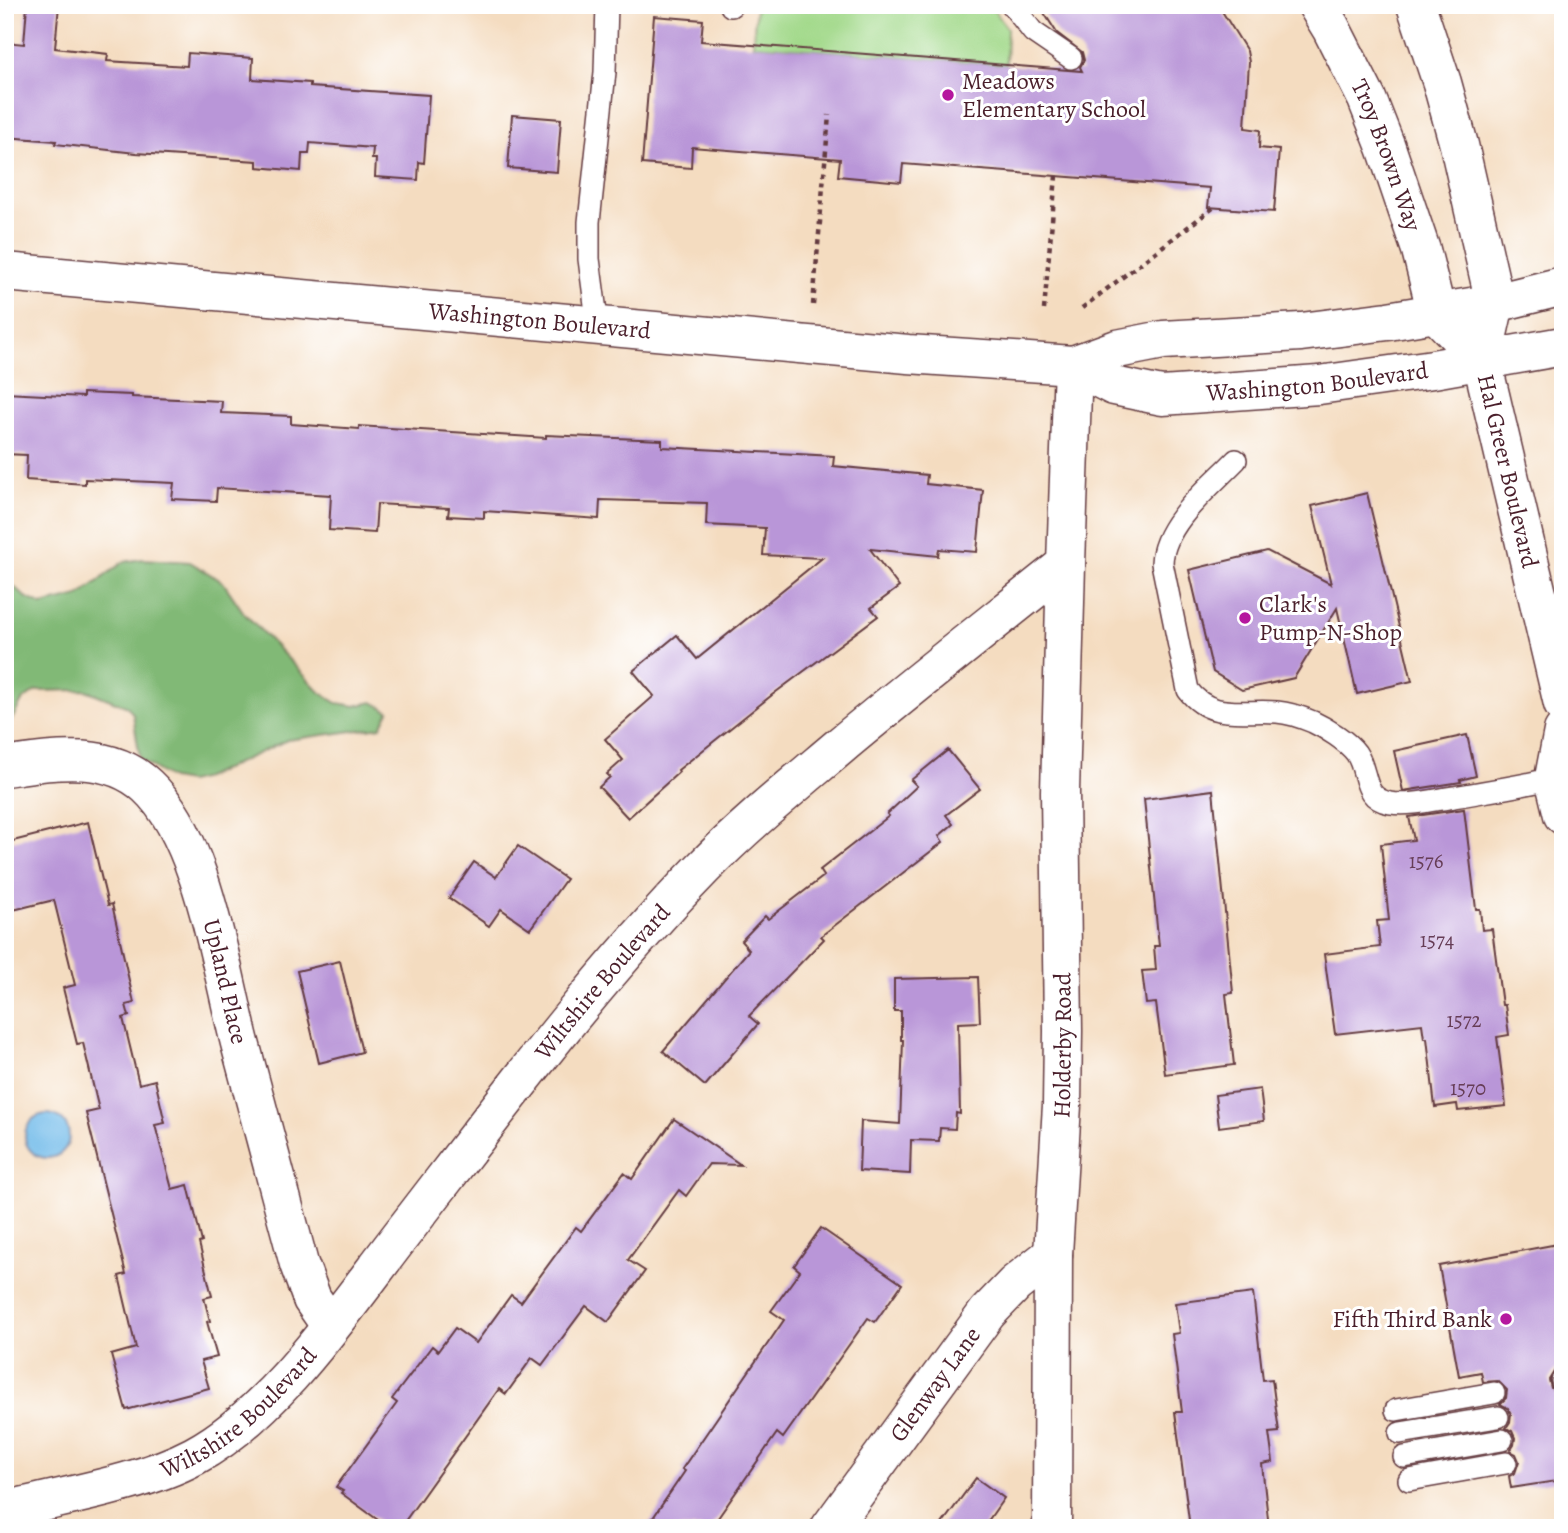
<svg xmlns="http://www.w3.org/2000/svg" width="1568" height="1533" viewBox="0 0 1568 1533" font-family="Alegreya,serif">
<rect width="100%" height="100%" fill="#fff"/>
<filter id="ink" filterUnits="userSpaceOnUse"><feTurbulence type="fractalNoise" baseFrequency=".0143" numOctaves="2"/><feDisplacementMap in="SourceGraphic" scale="14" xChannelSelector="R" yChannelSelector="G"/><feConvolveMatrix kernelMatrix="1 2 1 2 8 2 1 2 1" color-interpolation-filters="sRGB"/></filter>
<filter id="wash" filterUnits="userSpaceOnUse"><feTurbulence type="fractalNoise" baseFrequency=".00686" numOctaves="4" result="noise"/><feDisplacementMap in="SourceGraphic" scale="28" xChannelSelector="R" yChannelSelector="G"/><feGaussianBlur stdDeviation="1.57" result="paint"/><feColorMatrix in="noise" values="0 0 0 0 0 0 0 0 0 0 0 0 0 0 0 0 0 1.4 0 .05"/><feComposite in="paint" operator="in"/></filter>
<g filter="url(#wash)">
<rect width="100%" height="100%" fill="#f4dcc0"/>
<!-- green -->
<path fill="#a2d98a" stroke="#767c5a" stroke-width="2" d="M756,5h234l17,23 -1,37 -253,-20z"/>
<!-- forest -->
<path fill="#81b976" stroke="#666c50" stroke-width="2" d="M143,559l47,3 33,20 21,31 77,80 16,10 18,3 18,-4 16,9 -8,16 -94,13 -82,38 -17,4 -17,-3 -31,-20 -7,-45 -5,-7 -42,-17 -50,1 -14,10 -17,31v-154l20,19 17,8 37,-9 44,-34z"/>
<!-- water -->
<circle fill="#70bae9" stroke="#5d6c8a" stroke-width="2" cx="47" cy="1136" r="22"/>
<g id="blocks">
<!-- building -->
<g fill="#b996d8">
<path d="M27,5h32l-4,43 53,6 -1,7 80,5 1,-13 65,5 -1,21 58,4v4l119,8 -5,68 -5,-1 -1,18 -43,-3 1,-18h-4l1,-11 -63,-5 -1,11h-7l-1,17 -44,-4v-6l-121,-8 -81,-9 1,-3 -51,-4v-95l19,2z"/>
<path d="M1039,5h179l29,46 2,11 -4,66 15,2 -1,18 20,2 -5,62 -66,-5 2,-19 -307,-24 -2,18 -63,-6 2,-17 -148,-12 -1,21 -49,-4 12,-148 49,4 -2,21 381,30 -2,-4 4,-7 -2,-8 -25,-19z"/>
<path d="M512,115l49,4 -4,53 -49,-4z"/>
<path d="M5,393l78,4v-4l49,2v2l90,4 -1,12 70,3v8l68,5v-3l187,12v-3l116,5v7l172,9 -1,10 94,9 -1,9 57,6 -6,62 -38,-3 -1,7 -68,-7 29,38 -28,21 7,8 -106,79 -94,75 1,2 -51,46 -29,-31 11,-10 -3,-3 16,-14 -18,-21 49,-43 -21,-25 44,-36 20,24 125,-101 -59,-3 2,-27 -59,-3 1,-22 -107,-3 -1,19 -115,-8v7l-36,-2 1,-8 -72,-4 -2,29 -46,-3 2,-35 -114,-7 -1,13 -44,-2 2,-16 -89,-4v5l-59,-4 1,-25 -22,-1z"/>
<path d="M1367,493l45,188 -55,13 -20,-86 -43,70 -52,12 -29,-18 -24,-102 78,-19 64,33 -19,-78z"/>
<path d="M1467,735l9,41 -16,4 1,2 -58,9 -9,-40z"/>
<path d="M948,750l32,39 -34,26 7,9 -14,12 4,6 -122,94 3,3 -75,77 9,8 -53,62 -42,-35 86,-101 -8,-9 24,-25 3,3 56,-43 -4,-6 69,-54 -2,-2 30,-28 -6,-6z"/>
<path d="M1213,790l20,203 -7,1 8,71 -69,9 -9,-71 -10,1 -4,-33 14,-1 -2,-24h5l-15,-147z"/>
<path d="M1464,809l12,100h4l2,21 10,-1 10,76h3l4,30 -12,2 9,69 -48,5 -1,-7 -22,3 -8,-69h-3l-2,-14 -87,10 -11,-80 56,-7 -3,-26 12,-1 -8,-76 33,-4 -5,-23z"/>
<path d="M88,822l20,83 4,-1 22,99 -8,2 3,11 -6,2 16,66 16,-4 10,43 -10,2 17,64 16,-4 14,57 -3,1 13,53 -8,2 6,23 -3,1 10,35 -16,4 8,27 -83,22 -15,-55 25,-7 -17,-72 7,-2 -40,-161 13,-3 -16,-67 -6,1 -14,-56 12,-3 -21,-85 -41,10 -8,-34v-33z"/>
<path d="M518,846l48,33 -36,50 -29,-20 -12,17 -40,-28 25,-36 22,15z"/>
<path d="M340,961l22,91 -43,11 -22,-92z"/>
<path d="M978,977l2,45 -22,1 2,91 -4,-1 -1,16 -15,-1 -1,13 -28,-1 -1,34 -51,-3 2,-50 39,3 3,-84h-2v-29h-7v-32z"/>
<path d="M1260,1089l4,32 -45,6 -4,-32z"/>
<path d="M674,1119l67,46 -32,-1 -23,32 -7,-6 -51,70 17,11 -37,51 -22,-16 -44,59 -10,-7 -26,36 -7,-5 -99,139h-11l-48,-35 2,-2 -7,-4 61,-84 -5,-4 40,-53 6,5 17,-23 21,15 35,-48 10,7 55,-75 5,4 43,-58 8,6z"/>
<path d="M821,1228l81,56 -27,38 -7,-4 -85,120 -6,-5 -66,95h-65l39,-57 -3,-2 102,-149 -13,-9 29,-40 -6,-5z"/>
<path d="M1563,1243v125l-8,2 -6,10 2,8 12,6v86l-52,8 -2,-12 6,-3 4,-12 -3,-7 -6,-3 4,-6 1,-7 -3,-7 -6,-3 4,-6 1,-8 -3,-6 -8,-4 6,-6 1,-8 -9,-9 -15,1 -2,-10 -22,4 -20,-110z"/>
<path d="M1253,1293l10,87 9,-1 7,53 -10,1 4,29 -11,2 7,64h-79l-15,-116h7l-10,-78 7,-1 -4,-30z"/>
<path d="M976,1478l28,20 -21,30h-44z"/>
</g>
</g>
</g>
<g filter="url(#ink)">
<use href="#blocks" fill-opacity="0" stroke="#643b41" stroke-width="2"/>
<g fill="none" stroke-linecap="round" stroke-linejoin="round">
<!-- lane casing -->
<g stroke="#643b41" stroke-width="24">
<g id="lane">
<path d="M1012,5l21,27 38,26"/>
<path d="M731,6v-1"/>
<path d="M598,327l-9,-68v-37l16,-150 2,-67"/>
<path d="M1236,460c-26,27 -73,64 -74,103l26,127c23,31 55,19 89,22 12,1 24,5 36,10 13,6 34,19 43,31 13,19 5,45 34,50 20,3 43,-3 64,-6 33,-6 67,-11 100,-19"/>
<path d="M1562,1381h1"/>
<path d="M1396,1410l98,-17"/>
<path d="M1400,1433l98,-16"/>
<path d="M1404,1457l98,-17"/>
<path d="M1409,1480l97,-17"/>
</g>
</g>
<!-- street casing -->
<g stroke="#643b41" stroke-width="41">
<g id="street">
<path id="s1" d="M5,767c48,-7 103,-17 142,19 56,51 74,184 93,257 19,73 39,147 59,221l13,35 18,26"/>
<path id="s2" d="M5,1511c59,-15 136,-27 189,-55 81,-43 152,-150 208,-222 95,-123 192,-254 301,-366 42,-43 90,-82 136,-121 74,-62 151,-122 227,-183l7,-199"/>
<path id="s3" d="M830,1528l157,-215 28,-29 38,-30"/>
<path id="s4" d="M1052,1528l1,-274 9,-149 1,-74 -3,-239 6,-228"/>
</g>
</g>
<!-- secondary casing -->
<g stroke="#643b41" stroke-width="41">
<g id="secondary">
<path id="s5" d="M5,272l903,82 165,11 41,21 48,10 157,-11 114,-16 130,-23"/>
<path d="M1073,365l44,-16 46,-9 138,-8 87,-11 107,-18 68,-17"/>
</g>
</g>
<!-- primary casing -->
<g stroke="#643b41" stroke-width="41">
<g id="primary">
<path id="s6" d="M1317,5l14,23 36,71 19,48 35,103 16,64 45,47"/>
<path id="s7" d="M1416,5l26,78 17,62 36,158 -13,58 81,343"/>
<path d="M1563,731l-9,47 9,37"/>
</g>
</g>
<!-- path -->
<g stroke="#643b41" stroke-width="4.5" stroke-dasharray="5 5" stroke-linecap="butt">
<path d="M813,305l16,-190"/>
<path d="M1082,308l131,-100"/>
<path d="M1044,310l12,-134"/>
</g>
<!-- lane -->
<use href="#lane" stroke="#fff" stroke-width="21"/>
<!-- street -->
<use href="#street" stroke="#fff" stroke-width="38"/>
<!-- secondary -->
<use href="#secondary" stroke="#fff" stroke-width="38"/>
<!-- primary -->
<use href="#primary" stroke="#fff" stroke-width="38"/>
</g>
</g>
<!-- markers -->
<g fill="#b5179e" stroke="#fff" stroke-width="2.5">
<circle cx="948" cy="95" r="7"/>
<circle cx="1245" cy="618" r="7"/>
<circle cx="1506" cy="1319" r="7"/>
</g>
<g text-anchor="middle" stroke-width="6" stroke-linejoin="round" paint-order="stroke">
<!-- number labels -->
<g font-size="21" fill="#663d56">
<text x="1426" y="868">1576</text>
<text x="1437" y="947">1574</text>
<text x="1464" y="1027">1572</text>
<text x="1468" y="1095">1570</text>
</g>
<!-- poi labels -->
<g font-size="24" fill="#4a1f2b" stroke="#fff" text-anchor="start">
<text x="962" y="89">Meadows<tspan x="962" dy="28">Elementary School</tspan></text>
<text x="1259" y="612">Clark's<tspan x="1259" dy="28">Pump-N-Shop</tspan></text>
<text x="1492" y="1327" text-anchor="end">Fifth Third Bank</text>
</g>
<!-- street labels -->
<g font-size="24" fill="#4a1f2b" stroke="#fff">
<text dy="8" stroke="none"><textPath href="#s6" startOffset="166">Troy Brown Way</textPath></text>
<text dy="8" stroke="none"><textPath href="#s5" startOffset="537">Washington Boulevard</textPath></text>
<text dy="8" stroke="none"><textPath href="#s5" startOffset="1323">Washington Boulevard</textPath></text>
<text dy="8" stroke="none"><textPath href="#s7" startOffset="481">Hal Greer Boulevard</textPath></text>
<text dy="8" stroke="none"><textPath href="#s1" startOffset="362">Upland Place</textPath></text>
<text dy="8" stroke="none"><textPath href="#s2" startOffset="826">Wiltshire Boulevard</textPath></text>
<text dy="8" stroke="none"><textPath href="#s4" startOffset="483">Holderby Road</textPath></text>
<text dy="8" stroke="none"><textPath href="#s3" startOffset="178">Glenway Lane</textPath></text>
<text dy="8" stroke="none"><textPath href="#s2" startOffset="259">Wiltshire Boulevard</textPath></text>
</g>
</g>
<!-- margin -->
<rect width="1568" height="1533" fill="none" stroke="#fff" stroke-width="28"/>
</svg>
